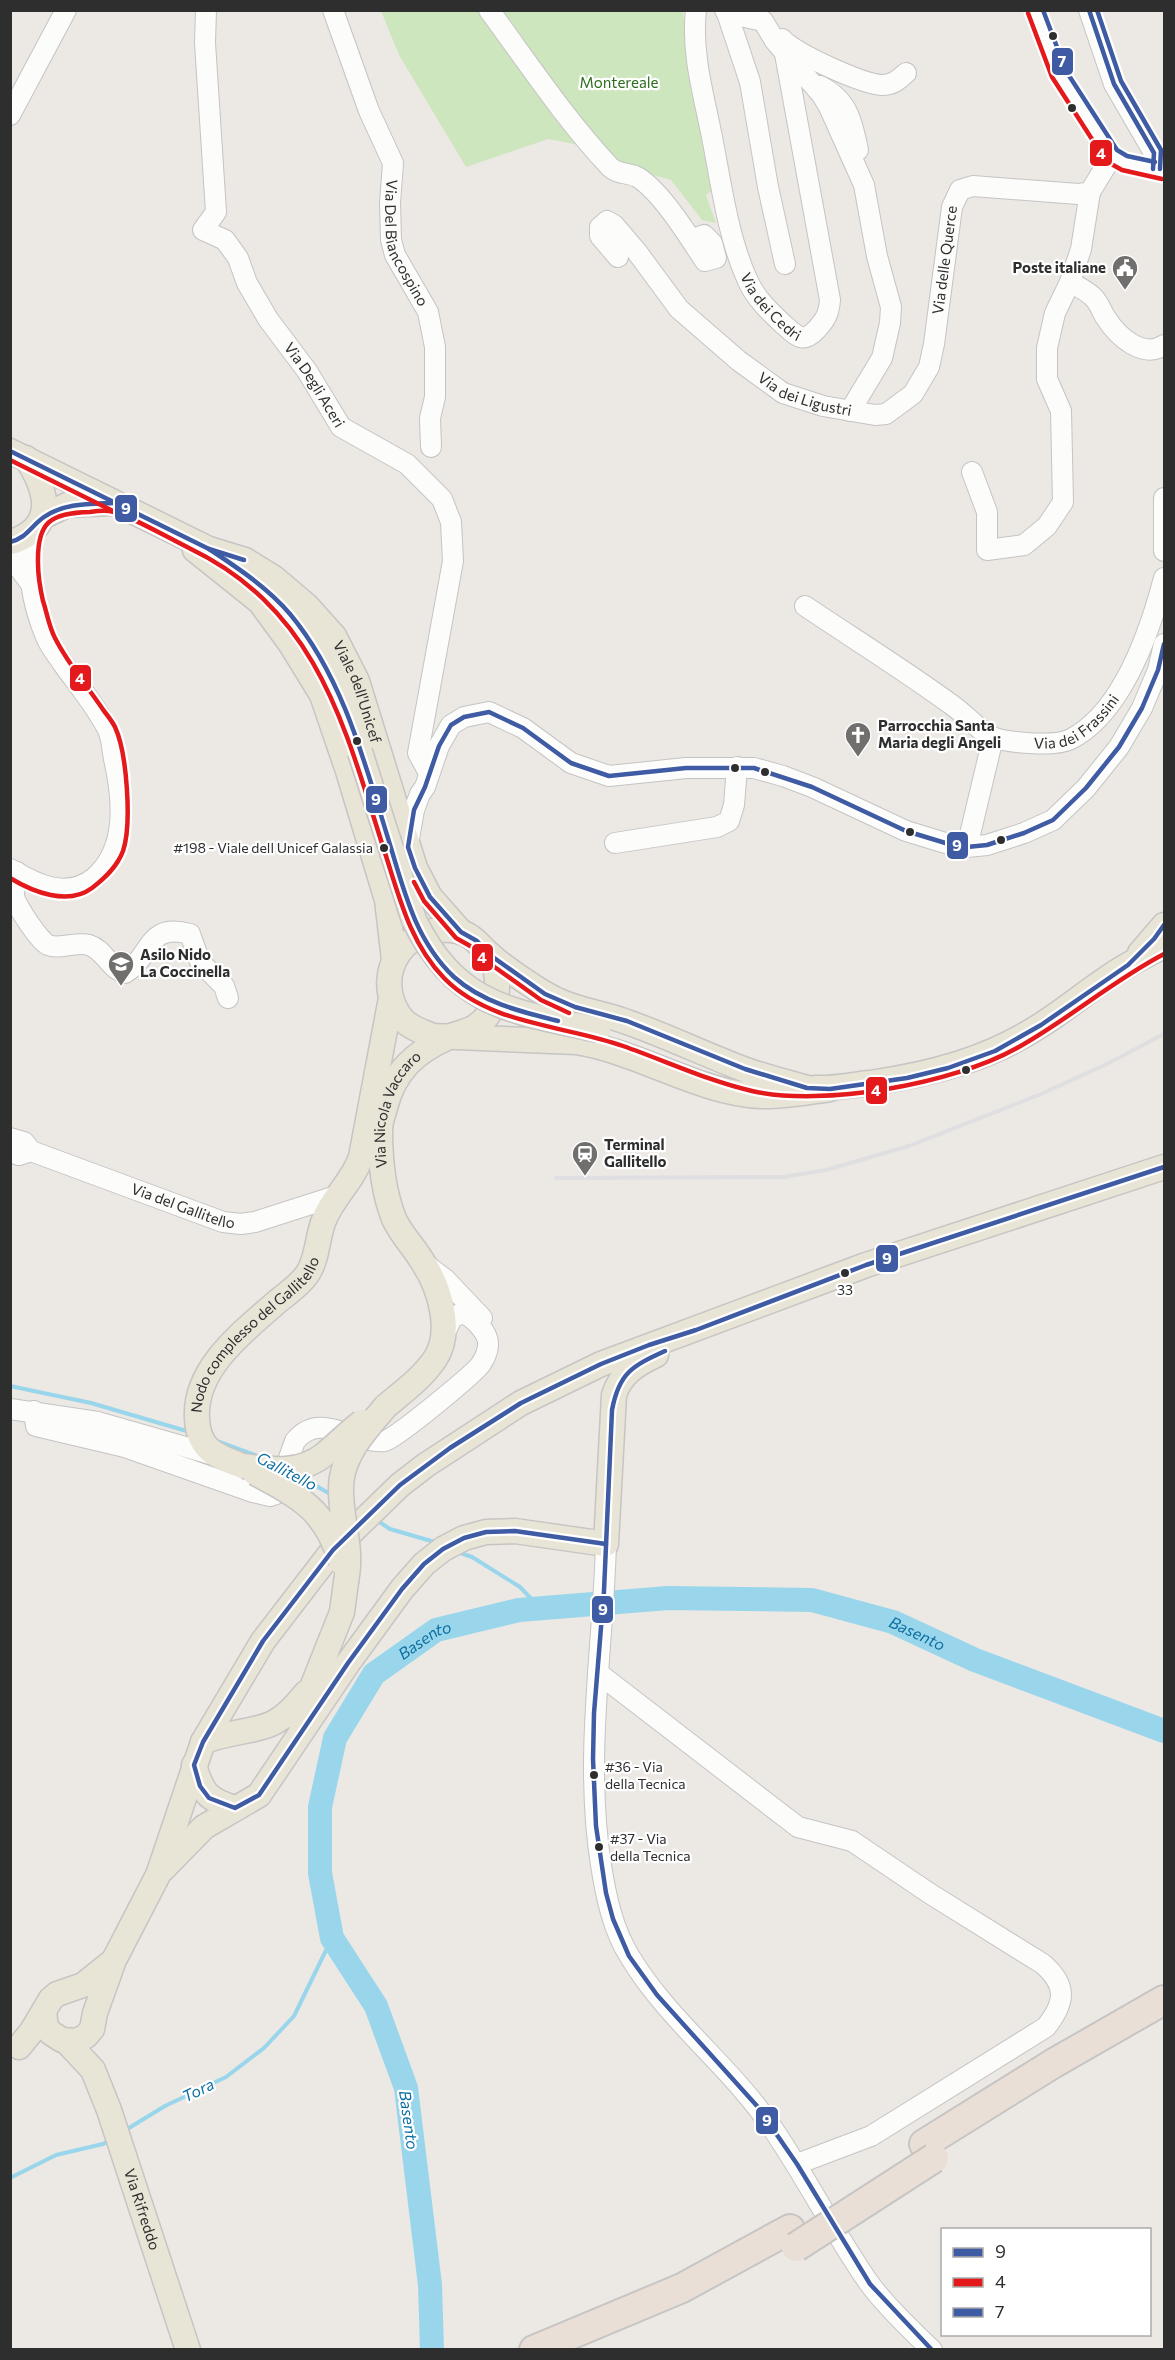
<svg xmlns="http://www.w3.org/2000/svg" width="1175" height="2360" viewBox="0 0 1175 2360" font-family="Commissioner,sans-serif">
<rect width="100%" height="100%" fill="#ece8e4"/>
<!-- green -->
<path fill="#cee6be" d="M381,11h302l12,87 18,92 -7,5 10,28 -14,-3 -31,-40 -53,-14 -33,-20 -37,-7 -82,28 -67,-112z"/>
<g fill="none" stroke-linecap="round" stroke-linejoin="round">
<!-- stream -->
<g stroke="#99d6ec" stroke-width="4">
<path d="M10,1386l81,17 99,29"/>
<path d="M214,1440l49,18"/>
<path d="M299,1476l33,19"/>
<path d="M375,1519l15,10 48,14"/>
<path d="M458,1552l14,5 48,30 20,21"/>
<path d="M124,2131l41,-25 61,-29 38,-29 30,-32 38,-78"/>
<path d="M10,2178l46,-23 47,-11 7,-4"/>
</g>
<!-- river -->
<path stroke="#99d6ec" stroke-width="24" id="s1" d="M432,2350l-2,-65 -24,-197 -30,-82 -44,-68 -12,-65v-66l15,-69 39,-64 62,-44 83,-20 149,-12 144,2 81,22 82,38 189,71"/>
<!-- minor casing -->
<g stroke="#c5c4c5" stroke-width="22">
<g id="minor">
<path id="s2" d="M206,10l-1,33 11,169 -13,18 22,10 13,18 9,25 21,36 39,52 34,56 66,37 35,35 9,23 2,39 -35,192 11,20"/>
<path id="s3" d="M333,10l36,101 24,52 -3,40 1,37 4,15 33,57 7,35v50l-5,21 1,29"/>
<path d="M489,10c39,53 76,109 121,157 8,8 20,5 29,11 24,16 50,59 66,83l11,-3 -4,-15 -8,-8 -13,5"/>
<path id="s4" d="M696,10c-5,43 8,86 16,127 9,46 16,100 35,142 8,19 23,33 37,46 14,12 19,19 33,4 9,-10 12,-16 13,-29l-45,-246"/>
<path d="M725,10l2,3 36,8 12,20 47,54 7,12 35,78 13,71 14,51 -1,16 -8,35 -32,53"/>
<path d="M1035,10l24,64 53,82 12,7 40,9"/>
<path d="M1089,10l25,74 40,69 -1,16"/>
<path d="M727,13l23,69 18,105 17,77"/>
<path d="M782,39c14,15 80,45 100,46 11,0 16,-5 24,-12"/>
<path d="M820,86c28,14 32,35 38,64"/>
<path d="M10,115l56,-105"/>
<path id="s5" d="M618,257l-18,-21v-9l7,-6 7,4 23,27 42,57 60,52 44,32 40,13 52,9 11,-1 27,-20 16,-27 5,-23 18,-137 8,-17 13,-4 105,8 12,-2 22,-36"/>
<path d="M1070,282c8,5 18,9 24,16 5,5 8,14 12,20 12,19 37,41 58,27"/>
<path d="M972,472l15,40v38l37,-5 23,-19 16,-24 -2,-91 -14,-32v-31l8,-35 15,-31 11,-33 9,-57"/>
<path d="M1164,498v53"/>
<path d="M10,556l21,28"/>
<path id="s6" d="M805,606c49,33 99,64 147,99 12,8 30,29 43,33 17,5 61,9 76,1 52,-27 79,-108 93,-161"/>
<path d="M615,843l102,-16 12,-6 5,-16 3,-38"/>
<path d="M408,844l6,-34 6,-16 5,-7 14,-41 12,-21 13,-8 25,-5 34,16 48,35 38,13 77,-8h68l29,8 29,11 94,44 46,14 15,2 20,-2 37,-12 29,-13 33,-32 33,-41 23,-39 16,-38 6,-26"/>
<path d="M967,847l26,-109"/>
<path d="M10,869c26,15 56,31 84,9 34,-29 29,-79 20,-119 -2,-10 -2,-22 -7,-31 -12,-23 -29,-43 -44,-64 -5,-8 -13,-17 -17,-27 -14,-33 -21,-72 -13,-107"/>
<path d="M17,872c-1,8 -3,16 -3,24 1,8 26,46 34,49 13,5 29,-4 41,0 16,5 19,23 36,28 28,-17 21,-51 65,-39l10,28 24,24 4,12"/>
<path id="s7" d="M10,1138l14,4 7,9 192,71 18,2 14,-2 81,-26"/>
<path d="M10,1152l9,3 12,-4"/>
<path d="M425,1264l20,15 37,39"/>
<path d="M10,1409l88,13 119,34"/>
<path d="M34,1411l2,15 89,21 128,45 17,4 6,-2 19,-53c25,-32 60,4 90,0 9,-1 90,-68 96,-77 5,-7 9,-18 6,-26 -3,-9 -15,-22 -25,-25l-10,5 -10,21"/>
<path d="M606,1544c-3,107 -22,214 -5,321 5,32 12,65 29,92 38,63 100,109 141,169 35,51 63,107 98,157 15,21 43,48 63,67"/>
<path d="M598,1673l200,154 54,14 77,52 114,71c25,22 22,39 3,63l-175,109 -74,28"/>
</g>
</g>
<!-- major casing -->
<g stroke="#c6c5c4" stroke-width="27">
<g id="major">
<path id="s8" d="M10,451l199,98 36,11 29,18 33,28 27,30 23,45 58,187 15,29 31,35"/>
<path d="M42,517l25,-12 44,-2"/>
<path d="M10,542c7,-1 12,-4 18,-8 29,-19 13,-54 -2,-76"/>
<path d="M195,550l65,52 30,41 32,52 26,76 39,129 7,60"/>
<path d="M268,592c47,41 73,102 92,160"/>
<path d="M1140,953l24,-28"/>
<path d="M807,1088c-21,-6 -41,-11 -61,-18 -40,-15 -79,-34 -119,-48 -23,-9 -47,-11 -70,-22 -16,-7 -54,-33 -68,-46 -10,-9 -17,-20 -32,-23 -50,-10 -86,41 -58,84 8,12 22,16 34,21l143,6c64,10 122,51 185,54 23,1 47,-4 69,-7"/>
<path d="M815,1088c19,1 36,-3 55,-5 62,-9 119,-24 171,-58 30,-19 57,-43 87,-60 12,-7 24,-13 36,-19"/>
<path id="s9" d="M386,1406c18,-15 36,-28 49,-47 18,-27 5,-70 -11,-95 -9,-16 -22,-28 -30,-45 -11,-28 -14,-60 -14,-89 0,-8 3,-15 5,-22 9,-37 30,-56 64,-71 8,-4 18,-5 26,-10 25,-16 27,-48 15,-72"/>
<path id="s10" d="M243,1466c-27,-10 -45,-16 -46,-48 -3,-50 47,-87 81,-117 10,-8 23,-17 30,-28 10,-16 9,-36 16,-53 9,-23 29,-39 37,-63l30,-159"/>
<path d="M299,1720l43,-108 4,-30"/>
<path d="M203,1742c22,-10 46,-9 68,-18 15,-7 25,-19 35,-31"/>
<path d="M194,1765c8,27 13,35 41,43"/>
<path d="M163,1869l41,-42 55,-32 89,-132 54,-74 22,-25 19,-15 21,-11 22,-6 29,-1 91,13 8,-149c7,-22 23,-31 42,-40"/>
<path d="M44,2012l2,15 5,6 11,7 15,1 9,-5 6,-7 3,-16 19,-53 44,-85 45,-133 60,-101 70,-91 67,-65 26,-20 95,-62 80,-39 265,-99 298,-98"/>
<path id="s11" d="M67,2042l26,28 16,40 79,240"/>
<path d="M19,2047l13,-16 19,-32 6,-5 26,-9 30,-24"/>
</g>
</g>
<!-- highway casing -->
<g stroke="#c6c5c4" stroke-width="32">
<g id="highway">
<path d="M924,2144l130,-81 110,-63"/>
<path d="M534,2350l148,-62 108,-59"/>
</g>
</g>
<!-- minor -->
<use href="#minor" stroke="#fcfcfb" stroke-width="20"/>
<!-- major -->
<use href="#major" stroke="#e8e4d6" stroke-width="24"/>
<!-- highway -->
<use href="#highway" stroke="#eadfd6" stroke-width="28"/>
<!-- rail -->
<path stroke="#dfdfe1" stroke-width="4" d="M556,1178l228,-1 42,-7 83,-24 132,-52 64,-29 59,-31"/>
<!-- major-bridge casing -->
<g stroke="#c6c5c4" stroke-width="27" stroke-linecap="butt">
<g id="major-bridge">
<path d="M360,752l54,168c43,87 97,91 184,110"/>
<path d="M243,1466c29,4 58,8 82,-12 13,-11 24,-22 37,-32"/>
<path d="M255,1473c45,24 71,37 86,89"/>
<path d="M346,1582c7,-35 -5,-58 -5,-92 -1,-34 25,-60 45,-84"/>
</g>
</g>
<!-- highway-bridge casing -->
<g stroke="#c6c5c4" stroke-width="32" stroke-linecap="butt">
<path id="highway-bridge" d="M796,2247l138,-89"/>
</g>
<!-- major-bridge -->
<use href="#major-bridge" stroke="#e8e4d6" stroke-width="24"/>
<!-- highway-bridge -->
<use href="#highway-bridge" stroke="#eadfd6" stroke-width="28"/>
<!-- bus-1 casing -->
<g stroke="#fff" stroke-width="9">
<g id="bus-1">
<path d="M1089,10l25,74 40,69 -1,16"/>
<path d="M10,451l199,98 35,11"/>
<path d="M10,542c17,-4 21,-16 34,-25 20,-14 45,-13 69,-14"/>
<path d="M209,549c29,19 59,39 81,65 55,66 76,154 101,234 14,47 26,94 63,129 29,26 68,35 104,44"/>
<path d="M1164,644l-6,26 -16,38 -23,39 -33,41 -33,32 -29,13 -37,12 -20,2 -15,-2 -46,-14 -94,-44 -58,-19h-68l-77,8 -38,-13 -48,-35 -34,-16 -25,5 -13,8 -12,21 -14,41 -11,23 -6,37 7,21 15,29 31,35 16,9 13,14 55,39 30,13 52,14 118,48 62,19 23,1 77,-11 41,-10 47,-17 46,-26 87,-60 26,-26 10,-14"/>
<path d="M665,1351c-33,15 -46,22 -53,59l-8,181 -10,122 -1,46 3,67 10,67 7,26 16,37 28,39 100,111 40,58 73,120 62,66"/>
<path d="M606,1544l-91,-13 -29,1 -22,6 -21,11 -19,15 -22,25 -54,74 -89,132 -24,13 -26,-10 -9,-12 -6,-21 9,-23 60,-101 70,-91 67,-65 50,-37 71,-45 80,-39 48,-19 47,-15 170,-65 298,-98"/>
</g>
</g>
<!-- bus-2 casing -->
<g stroke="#fff" stroke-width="9">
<g id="bus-2">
<path d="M1028,13l24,64 54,84 16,9 40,9"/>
<path d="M10,460l105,52"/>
<path d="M10,878c23,14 58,28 82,10 13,-10 25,-21 31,-37 9,-27 4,-98 -8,-124 -3,-6 -7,-11 -11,-16 -16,-24 -36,-47 -49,-73 -6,-11 -8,-25 -12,-37 -3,-13 -5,-24 -5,-38 -1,-41 12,-50 52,-51 6,-1 13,-2 19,-1 17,2 61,28 80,37 131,63 156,181 197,308 14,44 25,88 58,122 46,47 120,47 179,68 43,15 85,35 129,45 71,16 201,-7 265,-43 51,-28 95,-67 147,-94"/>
<path d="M414,882l10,19 32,37 16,9 14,14 55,39 28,13"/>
</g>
</g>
<!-- bus-3 casing -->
<g stroke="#fff" stroke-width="9">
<g id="bus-3">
<path d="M1043,10l23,61 51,79 10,6 28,6"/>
<path d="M1097,10l24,71 40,69 -1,19"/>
</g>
</g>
<!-- bus-1 -->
<use href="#bus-1" stroke="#3e5ba3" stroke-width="4.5"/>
<!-- bus-2 -->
<use href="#bus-2" stroke="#e4191c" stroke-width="4.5"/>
<!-- bus-3 -->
<use href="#bus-3" stroke="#3e5ba3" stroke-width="4.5"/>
</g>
<!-- icons -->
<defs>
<g id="civic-pin" transform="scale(1.35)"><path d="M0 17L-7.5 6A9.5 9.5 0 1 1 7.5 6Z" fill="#706f6e" stroke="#fff"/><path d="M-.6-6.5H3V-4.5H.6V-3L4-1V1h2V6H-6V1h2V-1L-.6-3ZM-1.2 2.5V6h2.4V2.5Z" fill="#fff"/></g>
<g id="church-pin" transform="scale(1.35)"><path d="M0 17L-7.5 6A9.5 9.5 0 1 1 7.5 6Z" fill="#706f6e" stroke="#fff"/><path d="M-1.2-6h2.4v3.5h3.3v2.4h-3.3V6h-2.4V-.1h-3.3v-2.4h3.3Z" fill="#fff"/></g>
<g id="school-pin" transform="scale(1.35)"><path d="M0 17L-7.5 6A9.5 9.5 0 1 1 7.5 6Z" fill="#706f6e" stroke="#fff"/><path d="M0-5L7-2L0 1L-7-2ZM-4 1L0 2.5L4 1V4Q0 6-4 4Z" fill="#fff"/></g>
<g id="station-pin" transform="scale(1.35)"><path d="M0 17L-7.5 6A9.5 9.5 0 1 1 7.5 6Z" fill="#706f6e" stroke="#fff"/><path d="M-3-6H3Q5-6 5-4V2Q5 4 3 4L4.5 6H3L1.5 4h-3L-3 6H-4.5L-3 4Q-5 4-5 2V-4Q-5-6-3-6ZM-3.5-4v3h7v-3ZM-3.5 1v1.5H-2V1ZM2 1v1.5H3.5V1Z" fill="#fff"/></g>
</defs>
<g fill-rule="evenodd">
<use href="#civic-pin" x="1125" y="268"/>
<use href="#church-pin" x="858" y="735"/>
<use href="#school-pin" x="121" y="964"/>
<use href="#station-pin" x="585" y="1154"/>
</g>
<!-- markers -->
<g fill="#2e2e2e" stroke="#fff" stroke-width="2">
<circle cx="1053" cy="36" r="5"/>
<circle cx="1072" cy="108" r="5"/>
<circle cx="357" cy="741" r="5"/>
<circle cx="735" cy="768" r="5"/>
<circle cx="765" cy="772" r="5"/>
<circle cx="910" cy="832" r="5"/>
<circle cx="1001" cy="840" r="5"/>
<circle cx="384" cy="848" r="5"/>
<circle cx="966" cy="1070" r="5"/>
<circle cx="845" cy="1273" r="5"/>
<circle cx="594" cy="1775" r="5"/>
<circle cx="599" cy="1847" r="5"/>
</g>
<g text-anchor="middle" stroke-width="4.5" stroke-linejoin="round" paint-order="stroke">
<!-- bus labels -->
<g font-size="14" fill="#2e2e2e" stroke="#fff" text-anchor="start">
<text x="373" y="853" text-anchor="end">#198 - Viale dell Unicef Galassia</text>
<text x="845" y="1295" text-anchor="middle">33</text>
<text x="605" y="1772">#36 - Via<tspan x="605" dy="17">della Tecnica</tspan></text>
<text x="610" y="1844">#37 - Via<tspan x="610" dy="17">della Tecnica</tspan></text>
</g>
<!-- park labels -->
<g font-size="15" fill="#2c6e1b" stroke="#fff">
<text x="619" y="88">Montereale</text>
</g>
<!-- street labels -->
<g font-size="15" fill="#2e2e2e" stroke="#fff">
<text dy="5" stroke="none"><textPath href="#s3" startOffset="248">Via Del Biancospino</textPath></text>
<text dy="5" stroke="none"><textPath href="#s5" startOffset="573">Via delle Querce</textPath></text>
<text dy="5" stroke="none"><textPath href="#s4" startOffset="312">Via dei Cedri</textPath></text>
<text dy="5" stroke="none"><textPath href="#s2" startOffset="420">Via Degli Aceri</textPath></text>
<text dy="5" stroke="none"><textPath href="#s5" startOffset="315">Via dei Ligustri</textPath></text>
<text dy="5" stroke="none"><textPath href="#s8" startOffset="438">Viale dell'Unicef</textPath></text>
<text dy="5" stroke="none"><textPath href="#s6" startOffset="321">Via dei Frassini</textPath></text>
<text dy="5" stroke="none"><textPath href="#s9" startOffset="338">Via Nicola Vaccaro</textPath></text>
<text dy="5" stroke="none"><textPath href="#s7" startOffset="188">Via del Gallitello</textPath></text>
<text dy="5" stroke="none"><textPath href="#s10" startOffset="178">Nodo complesso del Gallitello</textPath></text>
<text dy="5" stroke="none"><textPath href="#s11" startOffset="186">Via Rifreddo</textPath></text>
</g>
<!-- poi labels -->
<g font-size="15" font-weight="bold" fill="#2e2e2e" stroke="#fff" text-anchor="start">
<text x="1106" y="273" text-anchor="end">Poste italiane</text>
<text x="878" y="731">Parrocchia Santa<tspan x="878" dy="17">Maria degli Angeli</tspan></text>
<text x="140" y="960">Asilo Nido<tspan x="140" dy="17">La Coccinella</tspan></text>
<text x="604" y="1150">Terminal<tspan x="604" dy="17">Gallitello</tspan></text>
</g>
<!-- water labels -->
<g font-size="16" font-style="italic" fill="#0d6fa3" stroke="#fff">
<text transform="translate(287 1471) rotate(27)" y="6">Gallitello</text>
<text dy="6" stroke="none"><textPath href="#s1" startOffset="1275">Basento</textPath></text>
<text dy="6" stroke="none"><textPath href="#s1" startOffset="771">Basento</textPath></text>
<text transform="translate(198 2090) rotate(-26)" y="6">Tora</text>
<text transform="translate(409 2120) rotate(82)" y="6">Basento</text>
</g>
</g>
<g stroke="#fff" stroke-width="2">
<rect x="1051" y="47" width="23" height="29" rx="6" fill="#3e5ba3"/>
<rect x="1089" y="139" width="24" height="28" rx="6" fill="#e4191c"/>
<rect x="114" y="494" width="24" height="29" rx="6" fill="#3e5ba3"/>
<rect x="69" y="664" width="23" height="28" rx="6" fill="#e4191c"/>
<rect x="365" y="785" width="23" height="29" rx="6" fill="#3e5ba3"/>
<rect x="946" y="831" width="23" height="29" rx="6" fill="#3e5ba3"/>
<rect x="471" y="943" width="23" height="29" rx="6" fill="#e4191c"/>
<rect x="865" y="1076" width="23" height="29" rx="6" fill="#e4191c"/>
<rect x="875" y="1244" width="24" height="29" rx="6" fill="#3e5ba3"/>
<rect x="591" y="1595" width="23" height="29" rx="6" fill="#3e5ba3"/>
<rect x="755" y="2106" width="24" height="29" rx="6" fill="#3e5ba3"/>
</g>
<g font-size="16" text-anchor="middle" font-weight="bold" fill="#fff">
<text x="1062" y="67">7</text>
<text x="1101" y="159">4</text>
<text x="126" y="514">9</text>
<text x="80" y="684">4</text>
<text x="376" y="805">9</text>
<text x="957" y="851">9</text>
<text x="482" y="963">4</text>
<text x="876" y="1096">4</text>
<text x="887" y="1264">9</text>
<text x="603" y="1615">9</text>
<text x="767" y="2126">9</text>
</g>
<!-- border -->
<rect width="1175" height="2360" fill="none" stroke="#2e2e2e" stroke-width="24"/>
<!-- legend -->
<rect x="941" y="2228" width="210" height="108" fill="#ffffff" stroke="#ababab" stroke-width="1.5"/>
<rect x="953" y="2248" width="30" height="9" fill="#3e5ba3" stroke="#ababab" stroke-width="1.5"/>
<text x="995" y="2258" font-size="18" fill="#2e2e2e">9</text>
<rect x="953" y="2278" width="30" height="9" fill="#e4191c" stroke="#ababab" stroke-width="1.5"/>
<text x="995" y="2288" font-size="18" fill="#2e2e2e">4</text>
<rect x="953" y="2308" width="30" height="9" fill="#3e5ba3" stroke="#ababab" stroke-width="1.5"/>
<text x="995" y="2318" font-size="18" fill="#2e2e2e">7</text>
</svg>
